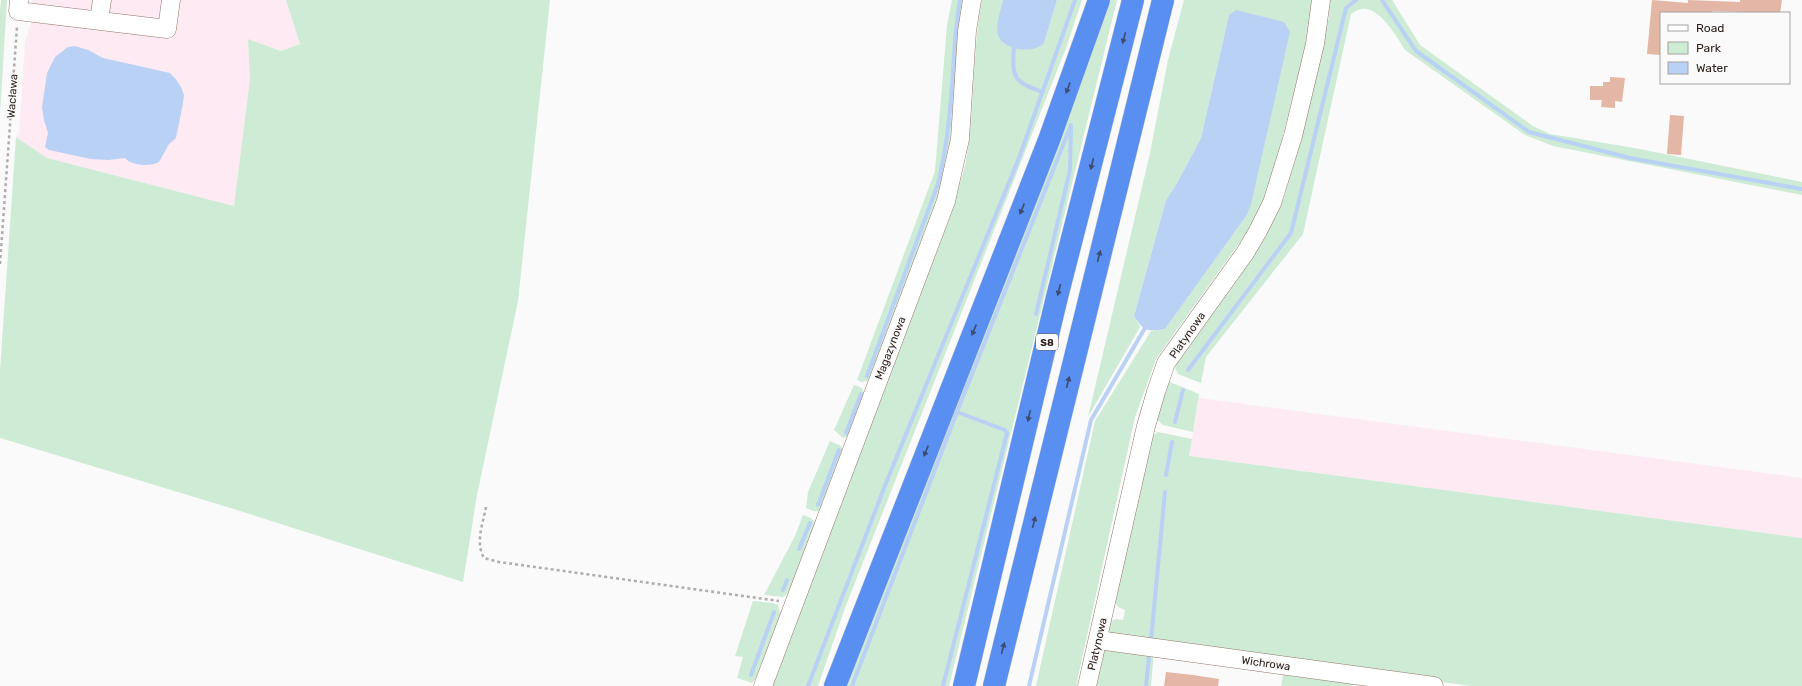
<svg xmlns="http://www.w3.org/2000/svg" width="1802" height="686" viewBox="0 0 1802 686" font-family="Rubik,sans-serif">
<rect width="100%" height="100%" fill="#fafafa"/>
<!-- industrial -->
<g fill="#fdeaf3">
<path d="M32,0h254l14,44 -19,7 -33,-12 2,40 -16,127 -187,-48 -31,-21 3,-3 6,-91 4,-15h1z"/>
<path d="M1199,398l603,80v60l-613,-82z"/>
</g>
<!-- green -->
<g fill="#cdebd5">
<path d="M1,0h6l-7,113v-102z"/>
<path d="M286,0h264l-32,301 -41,194 -14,87 -226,-72 -237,-72v-67l16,-234 31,21 187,48 16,-127 -2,-40 33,12 19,-7z"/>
<path d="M952,0h14l-12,128 -14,64 -70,188 -8,2 -5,-2 78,-209 12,-146z"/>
<path d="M982,0h21l-5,24 6,19c16,8 24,7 40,0l13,-43h25l-16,48 -221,560 -27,78h-46l179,-472c5,-20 13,-40 16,-59 8,-52 5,-104 15,-155z"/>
<path d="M1111,0h6l-168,686h-105l217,-551z"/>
<path d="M1184,0h129l-6,39 -38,152 -14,30 -99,138 -21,58 -59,269h-40l59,-265 56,-90 14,-2 82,-114 -18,-200 -28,123 -25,47 -10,15 -32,116 6,11 -52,90 62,-264 18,-93z"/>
<path d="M1329,0h63l28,45 113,81 17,8 90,15 162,33v13l-249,-49 -28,-11 -120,-85c-7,-12 -24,-40 -39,-41 -6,-1 -10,2 -15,5l-48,220 -97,123 -5,26 -23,-9 -3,-6 4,-10 87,-123 19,-40 44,-178z"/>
<path d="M1170,382l29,12 -6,38 -30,-7 -7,-6 11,-34z"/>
<path d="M854,385c7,2 10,3 10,11l-17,41 -4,1 -9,-8z"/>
<path d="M1158,432l34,7 -3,17 613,82v148h-331l-358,-50 -6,-5 2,-9 7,-3 7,1 2,-10 -7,-3 -4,-6 37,-164z"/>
<path d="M830,441l11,5 2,4 -22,60c-5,3 -10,0 -15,-2l2,-16z"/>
<path d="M803,515l8,3 5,6 -27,68 -6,5 -19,-2 31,-59z"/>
<path d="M753,601l20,2 5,2 3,11 -24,61 -5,6 -15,-5 6,-21 -8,-1z"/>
<path d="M1106,648l48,3 -3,35h-57l8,-34z"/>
<path d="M1284,669l70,10 -1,7h-72z"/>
</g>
<!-- water -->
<g fill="#b9d1f5">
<path d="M1003,0h54l-13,43c-10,11 -41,8 -46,-8 -3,-11 3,-25 5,-35z"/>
<path d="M1236,10l48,12 6,10 -39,172 -4,11 -82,114c-17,3 -22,2 -31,-13l32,-116 10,-15 25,-47 28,-123z"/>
<path d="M75,46l13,4 15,8 67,15 5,5 6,9 3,8 -1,8 -7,35 -7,6 -10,18c-8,5 -28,4 -34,-4l-17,2 -17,-1 -42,-9 -4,-3 3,-14 -4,-13 -2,-13 5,-34 8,-16 13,-10z"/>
</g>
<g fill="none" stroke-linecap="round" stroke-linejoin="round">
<!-- stream -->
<g stroke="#b9d1f5" stroke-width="4">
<path d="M1382,0l34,51 113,81 101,26 172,31"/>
<path d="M1014,48c-3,30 1,35 29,44"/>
<path d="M1036,314l34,-144 1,-42"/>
<path d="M1188,370l103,-137 55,-225 10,-8"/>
<path d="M867,376l71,-192c5,-21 9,-43 11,-66 5,-39 4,-79 11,-118"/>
<path d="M1175,422l8,-32"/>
<path d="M846,433l15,-39"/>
<path d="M1166,475l6,-33"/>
<path d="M818,505l21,-55"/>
<path d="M799,549l11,-26"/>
<path d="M783,590l4,-10"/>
<path d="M1151,640l14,-148"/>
<path d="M751,675l23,-63"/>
<path d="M808,686l78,-203 133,-325 56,-158"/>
<path d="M852,686l105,-274 114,-287"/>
<path d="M943,686l64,-253 -2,-3 -48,-18"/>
<path d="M1029,686l62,-266 54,-92"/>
<path d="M1146,686l3,-30"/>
</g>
</g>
<!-- building -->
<g fill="#e3b6a5">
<path d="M1652,0l36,3v-3l52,2v-2h42l-2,13 -68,-2v2h-51v42l-14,-1z"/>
<path d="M1610,77l15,1 -3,24 -7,-1v7l-14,-1 1,-7h-12v-14h13v-4h7z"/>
<path d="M1670,115l14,1 -3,39 -14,-1z"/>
<path d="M1166,672l27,3 26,4 -1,7h-54z"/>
</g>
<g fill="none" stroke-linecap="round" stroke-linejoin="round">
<!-- minor casing -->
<g stroke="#947569" stroke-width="19">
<g id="minor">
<path d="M19,0l-1,11 149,18 4,-29"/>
<path d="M99,20l3,-20"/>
<path d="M1098,640l336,46"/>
<path d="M763,686l183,-485 14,-62 7,-108 5,-31"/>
<path d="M1087,686l59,-260 10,-34 10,-29 79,-110 13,-22 14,-28 21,-67 22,-92 6,-44"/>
</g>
</g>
<!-- highway casing -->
<g stroke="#d8d6d5" stroke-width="23">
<g id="highway">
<path d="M835,686l214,-546 50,-140"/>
<path d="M964,686l93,-389 76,-297"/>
<path d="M994,686l169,-686"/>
</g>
</g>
<!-- path -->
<g stroke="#b0acaa" stroke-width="2.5" stroke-dasharray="3 3" stroke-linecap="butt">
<path d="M0,264l17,-237"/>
<path d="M486,507c-3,17 -11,35 -2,51l15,4 280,39"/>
</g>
<!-- minor -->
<use href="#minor" stroke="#fff" stroke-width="18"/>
<!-- highway -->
<use href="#highway" stroke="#598ff0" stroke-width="22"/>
</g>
<!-- one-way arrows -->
<defs><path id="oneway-solid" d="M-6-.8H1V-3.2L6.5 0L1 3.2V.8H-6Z"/></defs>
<g fill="#3c4b6e">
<use href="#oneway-solid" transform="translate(1124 38) rotate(104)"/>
<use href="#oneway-solid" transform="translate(1068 88) rotate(110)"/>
<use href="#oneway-solid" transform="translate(1092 164) rotate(104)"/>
<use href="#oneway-solid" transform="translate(1022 209) rotate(112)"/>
<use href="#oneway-solid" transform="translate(1099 256) rotate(-76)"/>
<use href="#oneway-solid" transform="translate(1059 290) rotate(104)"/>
<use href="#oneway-solid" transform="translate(974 330) rotate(112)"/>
<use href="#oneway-solid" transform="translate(1068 382) rotate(-76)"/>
<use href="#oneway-solid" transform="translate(1029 416) rotate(103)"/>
<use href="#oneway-solid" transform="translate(926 451) rotate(112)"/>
<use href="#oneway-solid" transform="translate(1034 522) rotate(-76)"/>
<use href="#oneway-solid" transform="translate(1003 648) rotate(-76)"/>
</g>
<g text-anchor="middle" stroke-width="3" stroke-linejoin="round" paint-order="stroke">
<!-- shield labels -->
<rect fill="#fafafa" stroke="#685f5c" stroke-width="1" x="1036" y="334" width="22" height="16" rx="3"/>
<g font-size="10" font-weight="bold" fill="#291d18">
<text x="1047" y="346">S8</text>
</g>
<!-- street labels -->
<g font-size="11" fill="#291d18" stroke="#fafafa">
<text transform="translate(12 96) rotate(-86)" y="4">Wacława</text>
<text transform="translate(1187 335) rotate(-55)" y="4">Platynowa</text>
<text transform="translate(890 348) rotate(-69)" y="4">Magazynowa</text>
<text transform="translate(1097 644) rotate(-77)" y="4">Platynowa</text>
<text transform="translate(1266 663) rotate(8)" y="4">Wichrowa</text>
</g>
</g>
<!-- legend -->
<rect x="1660" y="12" width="130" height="72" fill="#fafafa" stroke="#a6a2a0"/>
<rect x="1668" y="25" width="20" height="6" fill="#ffffff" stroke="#a6a2a0"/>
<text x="1696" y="32" font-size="12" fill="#291d18">Road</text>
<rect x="1668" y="42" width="20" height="12" fill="#cdebd5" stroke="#a6a2a0"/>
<text x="1696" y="52" font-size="12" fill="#291d18">Park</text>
<rect x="1668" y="62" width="20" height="12" fill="#b9d1f5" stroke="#a6a2a0"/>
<text x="1696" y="72" font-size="12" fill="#291d18">Water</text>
</svg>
